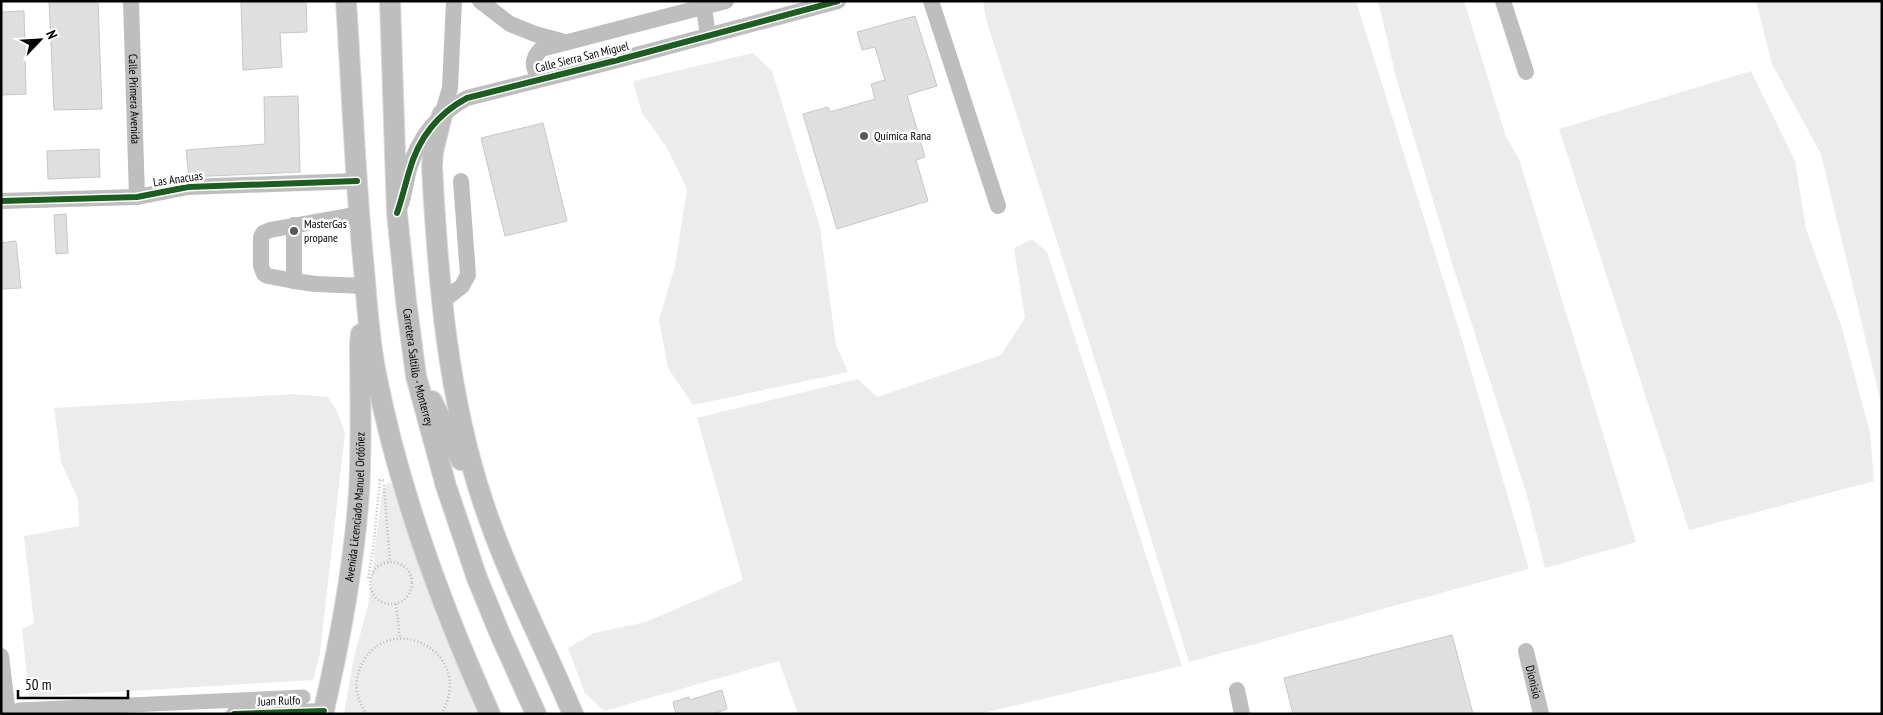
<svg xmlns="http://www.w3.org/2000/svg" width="1883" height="715" viewBox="0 0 1883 715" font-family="'PT Sans Narrow',sans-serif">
<rect width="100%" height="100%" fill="#fff"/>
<!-- green -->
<g fill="#ececec">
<path d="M983,1h373l104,332 69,236 -340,93 -57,-186 -146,-457z"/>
<path d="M1378,1h86l42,136 13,22 117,383 -91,26 -19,-76 -74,-229 -55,-182z"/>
<path d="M1756,1h126v406l-61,-253 -49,-90z"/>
<path d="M753,53l19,18 48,156 16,118 12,27 -155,33 -25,-37 -9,-48 16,-54 12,-77 -21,-43 -24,-33 -9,-32z"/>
<path d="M1751,71l44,90 11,68 36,99 28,105 4,48 -185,49 -130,-401z"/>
<path d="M1032,239l15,13 135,414 -203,48h-181l-19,-53 -175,50 -19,-18 -17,-45 26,-15 52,-11 97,-42 -46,-162 161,-39 19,18 124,-42 24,-37 -11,-70z"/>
<path d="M293,394l35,3 9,14 8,22 -25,220 -7,27 -284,17 -7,-68 12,-6 -10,-87 55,-10 -1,-27 -17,-37 -7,-54z"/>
<path d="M389,482l8,8 34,107 48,117h-135l9,-53 15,-55 14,-115z"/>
</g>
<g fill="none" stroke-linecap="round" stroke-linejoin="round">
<!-- canal -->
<path stroke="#bfbfbf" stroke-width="15" d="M19,710l284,-13"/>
</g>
<!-- building -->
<g fill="#dfdfdf" stroke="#c7c7c7">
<path d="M49,1h49l4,108 -48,1z"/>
<path d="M241,1h65l1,31 -27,1 2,34 -39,3z"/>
<path d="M24,11l2,83 -25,1v-83z"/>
<path d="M915,16l22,70 -30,9 18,62 -9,3 12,41 -91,28 -34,-115 25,-7 2,5 45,-13 -4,-15 14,-4 -10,-33 -13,3 -5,-18z"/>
<path d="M298,96l2,76 -111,5 -3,-27 79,-6 -1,-47z"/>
<path d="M543,123l24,98 -62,15 -24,-98z"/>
<path d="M99,149l1,28 -52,2 -1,-28z"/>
<path d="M66,214l2,39 -12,1 -2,-39z"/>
<path d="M16,241l5,47 -20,1v-46z"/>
<path d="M1452,635l21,79h-180l-9,-36z"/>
<path d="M722,690l5,19 -14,5h-37l-3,-12 16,-5 1,3z"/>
</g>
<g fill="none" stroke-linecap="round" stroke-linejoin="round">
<!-- major casing -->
<g stroke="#dbdbdb" stroke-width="22">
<g id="major">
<path d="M346,1c6,89 9,179 18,268 3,35 5,71 12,105 23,118 65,231 114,340"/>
<path id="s3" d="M390,1l7,212 9,88 10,75 30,110 31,92 23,56 36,80"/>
<path d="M442,115l-9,37 -1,15c6,112 15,227 51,335 24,73 60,141 90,212"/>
<path d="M432,401l29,59"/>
<path id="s4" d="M323,714c17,-73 31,-147 36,-222 3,-49 1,-99 1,-148l1,-10"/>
</g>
</g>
<!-- path -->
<g stroke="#b9b9b9" stroke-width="2.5" stroke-dasharray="1 2.5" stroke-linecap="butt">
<path d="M384,485l6,77"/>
<circle cx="391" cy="583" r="21"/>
<path d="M368,578l5,-27 7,-71 6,1"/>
<path d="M396,604l4,34"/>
<path d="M367,714c-9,-11 -13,-27 -9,-40 21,-70 122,-25 83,40"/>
</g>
<!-- minor -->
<g stroke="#bebebe" stroke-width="16">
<path id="s1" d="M131,1l6,196"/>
<path d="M480,1l30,23 25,10 30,8"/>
<path d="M703,1l5,35"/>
<path d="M931,1l67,205"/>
<path d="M1503,1l23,71"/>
<path d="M540,79c-8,-12 -9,-19 1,-30l185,-48"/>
<path d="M442,115l8,-27 4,-87"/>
<path d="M1,201l136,-4 51,-10 169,-6"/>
<path d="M401,204c3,-10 5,-21 7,-31 9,-33 29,-59 59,-75l147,-37 224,-60"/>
<path d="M294,225v56l-26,-5 -4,-2 -3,-8v-29l2,-4 7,-3 89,-16"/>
<path d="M294,281l22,3 49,2"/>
<path d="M443,301l19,-15 6,-11 -7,-94"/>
<path id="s2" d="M1526,651l15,63"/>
<path d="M1,656l7,58"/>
<path d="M1237,690l5,24"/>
<path d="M234,714l90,-3"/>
</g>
<!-- major -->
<use href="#major" stroke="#bebebe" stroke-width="20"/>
<!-- cycleway casing -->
<g stroke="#fff" stroke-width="9">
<g id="cycleway">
<path d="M1,201l136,-4 51,-10 169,-6"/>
<path d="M397,213c5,-14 8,-28 12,-41 9,-33 28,-58 58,-74l147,-37 224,-60"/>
<path d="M234,714l90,-3"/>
</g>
</g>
<!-- cycleway -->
<use href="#cycleway" stroke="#1b5e20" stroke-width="6"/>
</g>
<!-- markers -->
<g fill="#595959" stroke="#fff" stroke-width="2">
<circle cx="864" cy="136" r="5"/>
<circle cx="294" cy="231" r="5"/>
</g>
<g text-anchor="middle" stroke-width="5" stroke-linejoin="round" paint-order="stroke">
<!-- street labels -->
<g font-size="12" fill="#000" stroke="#fff">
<text transform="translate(582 57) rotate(-14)" y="4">Calle Sierra San Miguel</text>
<text dy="4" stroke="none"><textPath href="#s1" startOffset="98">Calle Primera Avenida</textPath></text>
<text transform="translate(178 179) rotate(-8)" y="4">Las Anacuas</text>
<text dy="4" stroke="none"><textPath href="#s3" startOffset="368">Carretera Saltillo - Monterrey</textPath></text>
<text dy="4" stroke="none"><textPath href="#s4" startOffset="210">Avenida Licenciado Manuel Ordóñez</textPath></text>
<text dy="4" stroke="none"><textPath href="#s2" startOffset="32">Dionisio</textPath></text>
<text transform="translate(279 701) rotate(-2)" y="4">Juan Rulfo</text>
</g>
<!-- poi labels -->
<g font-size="12" fill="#000" stroke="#fff" text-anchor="start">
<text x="874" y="140">Química Rana</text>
<text x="304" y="228">MasterGas<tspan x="304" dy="14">propane</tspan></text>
</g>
</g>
<!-- border -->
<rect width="1883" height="715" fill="none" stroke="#000000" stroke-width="5"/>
<!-- north arrow -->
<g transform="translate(40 40) rotate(65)" stroke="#ffffff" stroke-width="4" paint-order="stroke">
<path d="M0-4L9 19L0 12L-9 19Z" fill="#000000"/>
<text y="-8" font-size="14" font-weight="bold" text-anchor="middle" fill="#000000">N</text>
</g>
<!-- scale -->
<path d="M18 690v8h110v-8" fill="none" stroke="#000000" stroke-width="2.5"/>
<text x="25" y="690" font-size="15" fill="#000000" stroke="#ffffff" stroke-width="4" paint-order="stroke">50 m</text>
</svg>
